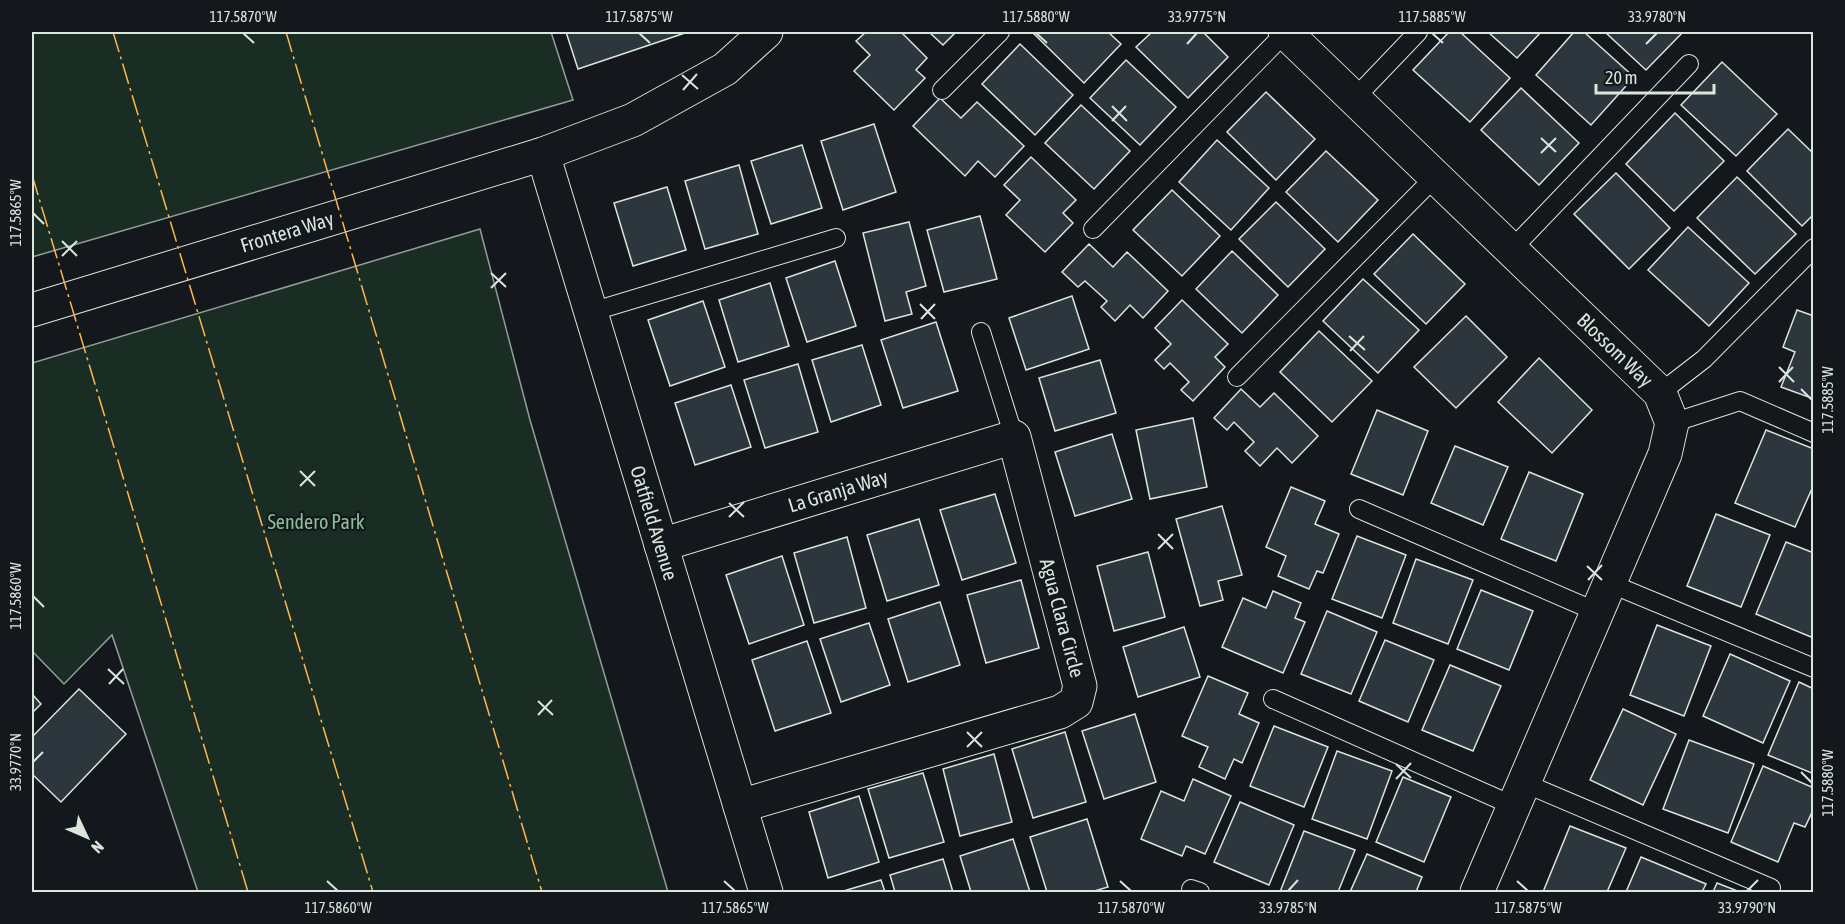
<svg xmlns="http://www.w3.org/2000/svg" width="1845" height="924" viewBox="0 0 1845 924" font-family="'Asap Condensed',sans-serif">
<rect width="100%" height="100%" fill="#14181c"/>
<!-- green -->
<g fill="#1a2d24" stroke="#939e99" stroke-width="1.5">
<path d="M32,32h519l22,68 -541,157z"/>
<path d="M480,229l50,191 138,472h-470l-86,-257 -48,49 -32,-33v-288z"/>
</g>
<!-- building -->
<g fill="#2c363c" stroke="#d8e6dc" stroke-width="1.5">
<path d="M566,32h122l-110,37z"/>
<path d="M866,32h35l26,26 -11,12 9,8 -31,32 -40,-39 16,-16 -14,-14z"/>
<path d="M929,32h27l-13,13z"/>
<path d="M1032,32h76l13,12 -37,39z"/>
<path d="M1152,32h51l25,25 -40,41 -52,-51z"/>
<path d="M1449,32h11l50,46 -40,44 -57,-52z"/>
<path d="M1488,32h53l-24,26z"/>
<path d="M1574,32h10l50,45 -43,48 -55,-50z"/>
<path d="M1605,32h78l-37,38z"/>
<path d="M1020,44l53,51 -38,40 -53,-51z"/>
<path d="M1126,60l50,47 -36,38 -50,-47z"/>
<path d="M1722,62l55,52 -41,42 -55,-51z"/>
<path d="M1521,88l58,55 -40,42 -58,-55z"/>
<path d="M1266,92l49,47 -39,41 -49,-48z"/>
<path d="M940,98l21,20 16,-16 47,44 -29,31 -17,-16 -13,15 -52,-50z"/>
<path d="M1081,105l49,46 -36,38 -49,-46z"/>
<path d="M1675,113l49,48 -50,50 -48,-47z"/>
<path d="M874,124l22,68 -53,18 -22,-69z"/>
<path d="M1788,129l26,25v60l-12,12 -55,-55z"/>
<path d="M1217,140l52,48 -38,42 -52,-48z"/>
<path d="M802,145l20,63 -51,16 -20,-63z"/>
<path d="M1326,151l52,49 -40,42 -52,-50z"/>
<path d="M1031,157l45,43 -13,13 10,10 -28,29 -39,-37 14,-15 -16,-15z"/>
<path d="M739,165l19,69 -53,15 -20,-68z"/>
<path d="M1616,173l54,55 -41,41 -55,-55z"/>
<path d="M1737,177l59,57 -41,40 -58,-56z"/>
<path d="M667,187l19,63 -53,16 -19,-63z"/>
<path d="M1172,190l48,46 -38,40 -49,-46z"/>
<path d="M1276,202l49,47 -37,38 -49,-48z"/>
<path d="M980,216l17,63 -53,13 -17,-62z"/>
<path d="M909,222l17,64 -20,6 6,22 -27,7 -22,-88z"/>
<path d="M1688,227l61,56 -40,43 -61,-56z"/>
<path d="M1413,234l52,50 -39,40 -52,-50z"/>
<path d="M1089,244l24,23 14,-15 41,39 -25,27 -13,-13 -15,16 -14,-14 6,-6 -22,-20 -7,6 -16,-15z"/>
<path d="M1232,251l46,44 -36,38 -46,-44z"/>
<path d="M835,261l21,65 -49,16 -21,-64z"/>
<path d="M1363,279l56,51 -41,43 -55,-52z"/>
<path d="M770,283l19,63 -51,16 -19,-62z"/>
<path d="M1072,296l17,53 -63,21 -17,-52z"/>
<path d="M1182,300l46,44 -13,13 10,10 -32,34 -12,-11 8,-8 -19,-19 -6,6 -9,-9 16,-16 -16,-16z"/>
<path d="M703,301l22,66 -55,19 -22,-66z"/>
<path d="M1797,310l17,6v83l-33,-12 14,-35 -12,-5z"/>
<path d="M1466,316l41,41 -51,51 -42,-41z"/>
<path d="M936,322l22,69 -55,17 -22,-68z"/>
<path d="M1319,331l53,50 -40,41 -52,-50z"/>
<path d="M862,345l19,60 -50,17 -19,-62z"/>
<path d="M1539,358l53,52 -40,43 -54,-51z"/>
<path d="M1100,360l16,53 -61,18 -16,-53z"/>
<path d="M798,364l20,68 -53,16 -21,-68z"/>
<path d="M731,385l20,62 -56,18 -20,-62z"/>
<path d="M1241,389l19,18 14,-14 44,43 -26,27 -15,-15 -17,18 -15,-15 9,-9 -20,-20 -7,8 -13,-12z"/>
<path d="M1377,410l51,21 -25,64 -52,-21z"/>
<path d="M1193,418l14,69 -57,12 -14,-69z"/>
<path d="M1766,430l48,19v35l-19,43 -60,-24z"/>
<path d="M1112,434l20,65 -57,17 -20,-64z"/>
<path d="M1455,446l53,21 -25,58 -52,-22z"/>
<path d="M1529,472l54,22 -27,67 -55,-22z"/>
<path d="M1291,487l34,14 -10,23 24,10 -16,39 -6,-2 -8,18 -31,-13 8,-20 -20,-9z"/>
<path d="M995,494l21,69 -54,17 -22,-70z"/>
<path d="M1222,506l20,69 -24,6 5,19 -23,6 -24,-87z"/>
<path d="M1716,514l54,21 -29,72 -54,-21z"/>
<path d="M919,519l20,66 -52,16 -20,-66z"/>
<path d="M1357,536l49,19 -24,63 -50,-19z"/>
<path d="M847,537l19,71 -52,15 -20,-70z"/>
<path d="M1786,542l28,11v77l-3,7 -55,-23z"/>
<path d="M1148,552l17,65 -51,14 -17,-65z"/>
<path d="M782,556l22,69 -55,19 -23,-69z"/>
<path d="M1416,559l57,21 -25,64 -55,-21z"/>
<path d="M1021,580l18,68 -53,15 -19,-68z"/>
<path d="M1481,590l52,21 -24,59 -52,-21z"/>
<path d="M1273,591l28,12 -6,15 10,4 -22,51 -61,-26 21,-49 23,10z"/>
<path d="M940,602l20,63 -52,17 -20,-63z"/>
<path d="M1327,611l50,21 -26,62 -50,-20z"/>
<path d="M869,623l21,62 -49,17 -21,-63z"/>
<path d="M1657,625l54,21 -27,70 -54,-21z"/>
<path d="M1184,627l16,50 -62,20 -15,-50z"/>
<path d="M1385,640l49,20 -26,62 -49,-21z"/>
<path d="M807,641l24,72 -56,18 -23,-71z"/>
<path d="M1730,654l60,27 -27,62 -60,-27z"/>
<path d="M1450,665l51,21 -28,65 -51,-21z"/>
<path d="M1208,676l40,17 -9,21 20,9 -17,40 -8,-4 -9,20 -26,-12 9,-20 -26,-11z"/>
<path d="M1799,682l15,7v85l-46,-19z"/>
<path d="M79,689l47,45 -65,68 -29,-28v-37z"/>
<path d="M32,694l9,10 -9,9z"/>
<path d="M1623,709l53,25 -33,71 -53,-25z"/>
<path d="M1135,714l21,68 -52,17 -22,-68z"/>
<path d="M1274,726l54,21 -24,60 -54,-21z"/>
<path d="M1065,732l21,70 -53,16 -21,-69z"/>
<path d="M1689,740l65,24 -26,69 -65,-24z"/>
<path d="M1337,751l55,20 -25,68 -55,-20z"/>
<path d="M994,754l18,68 -52,14 -17,-67z"/>
<path d="M1763,766l51,22v20l-9,19 -11,-4 -16,39 -47,-20z"/>
<path d="M923,773l21,69 -55,16 -21,-69z"/>
<path d="M1403,777l48,20 -27,65 -48,-20z"/>
<path d="M1193,779l38,17 -26,58 -19,-8 -4,10 -41,-17 20,-48 23,10z"/>
<path d="M859,796l20,66 -51,16 -19,-66z"/>
<path d="M1240,802l54,23 -25,60 -55,-23z"/>
<path d="M1087,819l21,68 -17,5h-44l-17,-55z"/>
<path d="M1570,826l56,22 -19,44h-64z"/>
<path d="M1304,831l51,19 -17,42h-58z"/>
<path d="M1013,839l17,53h-59l-11,-36z"/>
<path d="M1367,854l55,23 -6,15h-66z"/>
<path d="M1641,857l65,27 -4,8h-76z"/>
<path d="M943,859l10,33h-58l-5,-17z"/>
<path d="M881,880l4,12h-45z"/>
<path d="M1717,883l23,9h-27z"/>
</g>
<g fill="none" stroke-linecap="round" stroke-linejoin="round">
<!-- service casing -->
<g stroke="#d8e6dc" stroke-width="20">
<g id="service">
<path d="M942,90l58,-58"/>
<path d="M1354,99l64,-67"/>
<path d="M1093,229l193,-197"/>
<path d="M1511,250l178,-186"/>
<path d="M591,312l245,-74"/>
<path d="M981,332l33,105"/>
<path d="M1237,377l198,-200"/>
<path d="M1660,393l44,-34 110,-111"/>
<path d="M1672,423l68,-22 74,32"/>
<path d="M1359,509l238,103"/>
<path d="M1609,583l205,85"/>
<path d="M1273,699l241,107"/>
<path d="M1524,783l247,105"/>
<path d="M1191,889l9,3"/>
</g>
</g>
<!-- minor casing -->
<g stroke="#d8e6dc" stroke-width="35">
<g id="minor">
<path d="M1285,32l375,361 12,30 -7,31 -188,438"/>
<path d="M543,154l223,738"/>
<path d="M32,310l511,-156 90,-34 92,-51 41,-37"/>
<path d="M661,545l353,-108 66,249 -4,16 -16,10 -320,94"/>
</g>
</g>
<!-- service -->
<use href="#service" stroke="#14181c" stroke-width="18"/>
<!-- minor -->
<use href="#minor" stroke="#14181c" stroke-width="33"/>
<!-- power -->
<g stroke="#ffb74d" stroke-width="1.5" stroke-dasharray="21 4.5 3 4.5" stroke-linecap="butt">
<path d="M113,32l260,860"/>
<path d="M286,32l256,860"/>
<path d="M32,175l216,717"/>
</g>
</g>
<!-- ticks -->
<path fill="none" stroke="#d8e6dc" stroke-width="2" d="M243,33l11,10M639,33l11,10M1036,33l11,10M1432,33l11,10M1187,44l10,-11M1646,44l11,-11M682,75l16,14M683,90l14,-16M1112,106l15,15M1112,121l14,-15M1541,138l15,14M1541,153l15,-15M33,213l11,11M62,241l15,15M62,256l15,-15M491,273l15,14M491,288l15,-15M920,304l15,15M921,319l14,-15M1349,336l16,14M1350,351l14,-15M1779,367l15,15M1779,382l14,-15M1801,389l11,11M300,471l15,15M300,486l15,-15M729,503l15,14M729,517l15,-15M1158,534l15,15M1158,549l15,-15M1587,566l15,14M1588,580l14,-15M33,596l11,11M108,669l16,15M109,684l14,-15M538,701l15,14M538,715l14,-15M967,732l15,15M967,747l15,-15M33,762l10,-10M1396,764l15,14M1801,772l11,11M1396,779l15,-16M327,881l11,10M724,881l11,10M1120,881l11,10M1517,881l11,10M1288,891l10,-11M1747,891l11,-11"/>
<g text-anchor="middle" stroke-width="4.5" stroke-linejoin="round" paint-order="stroke">
<!-- street labels -->
<g font-size="20" fill="#d8e6dc" stroke="#14181c">
<text transform="translate(287 232) rotate(-17)" y="7">Frontera Way</text>
<text transform="translate(1615 350) rotate(44)" y="7">Blossom Way</text>
<text transform="translate(838 491) rotate(-17)" y="7">La Granja Way</text>
<text transform="translate(654 523) rotate(73)" y="7">Oatfield Avenue</text>
<text transform="translate(1062 618) rotate(75)" y="7">Agua Clara Circle</text>
</g>
<!-- park labels -->
<g font-size="20" fill="#8ac095" stroke="#14181c">
<text x="316" y="529">Sendero Park</text>
</g>
</g>
<!-- border -->
<rect width="1845" height="924" fill="none" stroke="#14181c" stroke-width="66"/>
<!-- north arrow -->
<g transform="translate(87 837) rotate(134)" stroke="#14181c" stroke-width="4.5" paint-order="stroke">
<path d="M0-4.5L10 22L0 15L-10 22Z" fill="#d8e6dc"/>
<text y="-9" font-size="16" font-weight="bold" text-anchor="middle" fill="#d8e6dc">N</text>
</g>
<!-- scale -->
<path d="M1596 84v9h118v-9" fill="none" stroke="#d8e6dc" stroke-width="3"/>
<text x="1605" y="84" font-size="18" fill="#d8e6dc" stroke="#14181c" stroke-width="4.5" paint-order="stroke">20 m</text>
<rect x="33" y="33" width="1779" height="858" fill="none" stroke="#d8e6dc" stroke-width="2"/>
<g font-size="15" text-anchor="middle" fill="#d8e6dc">
<text x="243" y="22">117.5870°W</text>
<text x="639" y="22">117.5875°W</text>
<text x="1036" y="22">117.5880°W</text>
<text x="1197" y="22">33.9775°N</text>
<text x="1432" y="22">117.5885°W</text>
<text x="1657" y="22">33.9780°N</text>
<text transform="translate(16 213) rotate(-90)" y="5">117.5865°W</text>
<text transform="translate(1828 400) rotate(-90)" y="5">117.5885°W</text>
<text transform="translate(16 596) rotate(-90)" y="5">117.5860°W</text>
<text transform="translate(16 762) rotate(-90)" y="5">33.9770°N</text>
<text transform="translate(1828 783) rotate(-90)" y="5">117.5880°W</text>
<text x="338" y="913">117.5860°W</text>
<text x="735" y="913">117.5865°W</text>
<text x="1131" y="913">117.5870°W</text>
<text x="1288" y="913">33.9785°N</text>
<text x="1528" y="913">117.5875°W</text>
<text x="1747" y="913">33.9790°N</text>
</g>
</svg>
